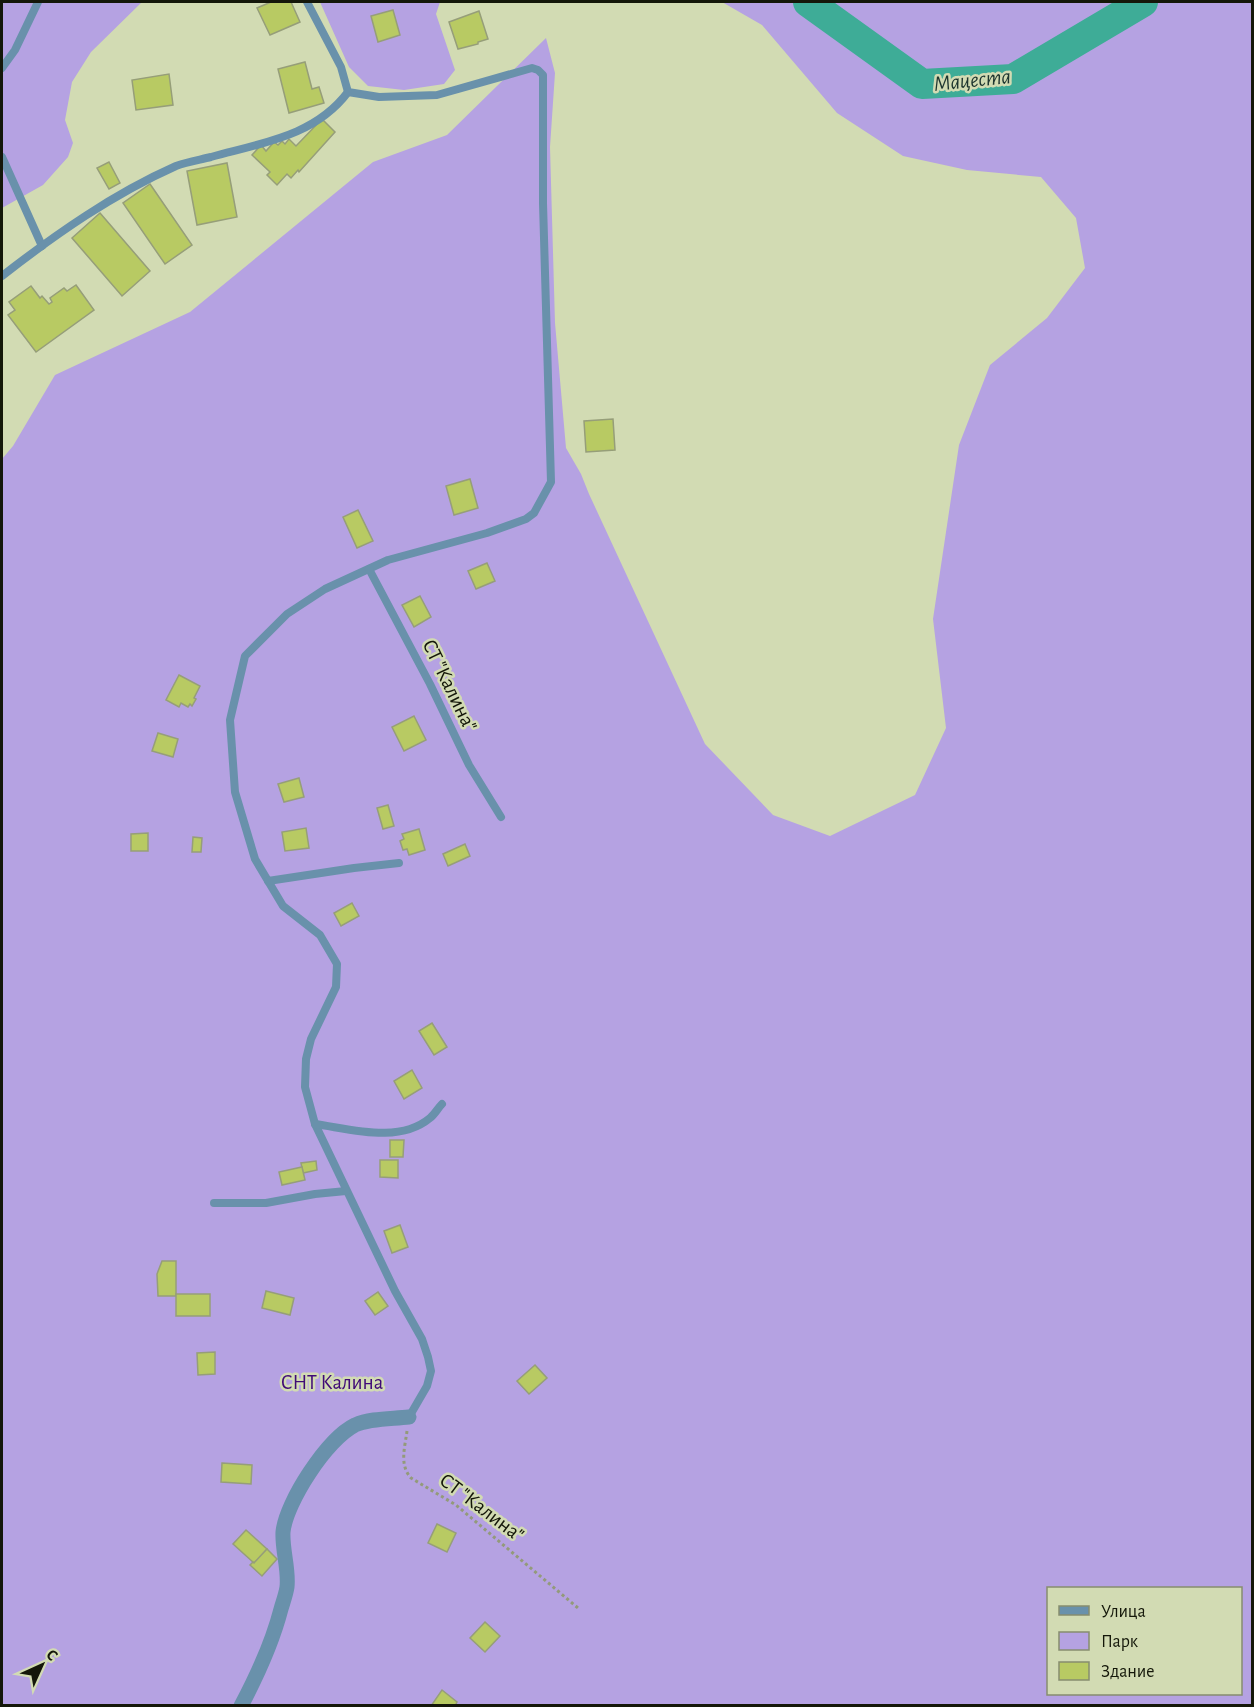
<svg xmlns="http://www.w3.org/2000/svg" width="1254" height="1707" viewBox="0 0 1254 1707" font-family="'Alegreya Sans',sans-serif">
<rect width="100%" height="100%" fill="#d2dbb3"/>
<!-- green -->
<g fill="#b5a2e2" fill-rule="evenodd">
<path d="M2,2h140l-51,50 -19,30 -7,38 8,23 -5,14 -25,28 -41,23z"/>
<path d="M320,2h120l-4,12 19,56 -11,14 -40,6 -36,-4 -19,-19z"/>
<path d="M722,2h530v1703l-1250,1v-1247l11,-13 42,-71 135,-63 183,-150 74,-27 99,-97 9,35 -5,74 5,176 11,125 15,26 8,20 116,250 68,71 57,21 85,-41 31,-67 -13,-109 26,-174 31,-80 57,-47 38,-50 -9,-50 -35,-41 -74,-7 -64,-14 -66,-43 -75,-88zM1048,1588h192v106h-192z"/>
</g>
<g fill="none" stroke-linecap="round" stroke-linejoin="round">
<!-- river -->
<path stroke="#3eac97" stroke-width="30" d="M808,2l114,82 91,-5 130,-77"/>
</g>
<!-- building -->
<g fill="#b8ca63" stroke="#969e79" stroke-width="1.5">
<path d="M271,2h20l9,20 -30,13 -13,-27z"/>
<path d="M393,10l7,25 -22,7 -7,-26z"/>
<path d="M479,11l9,28 -10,3v2l-20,5 -9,-27z"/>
<path d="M305,62l7,27 7,-2 5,16 -35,10 -11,-44z"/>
<path d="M169,74l4,31 -37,5 -4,-30z"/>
<path d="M322,119l13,13 -36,40 -1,-2 -7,8 -4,-4 -10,11 -10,-10 3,-3 -18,-17 9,-10 5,6 8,-9 4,3 4,-4 3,3 4,-5 7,7z"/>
<path d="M109,162l11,21 -11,6 -12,-21z"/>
<path d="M227,163l10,54 -40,8 -10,-54z"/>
<path d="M150,184l42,61 -27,19 -42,-61z"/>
<path d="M100,213l50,58 -28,25 -50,-58z"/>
<path d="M76,285l18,25 -58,42 -28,-37 7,-5 -6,-8 22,-16 9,12 2,-2 7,8 3,-2 -2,-4 14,-10 3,3z"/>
<path d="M613,419l2,31 -29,2 -2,-31z"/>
<path d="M470,479l8,29 -24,7 -8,-29z"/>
<path d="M358,510l15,31 -16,7 -14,-31z"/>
<path d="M487,563l8,18 -19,8 -8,-18z"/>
<path d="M420,596l11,21 -17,10 -12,-22z"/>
<path d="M179,675l21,11 -6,12 2,1 -4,7 -2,-2 -2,3 -7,-4 -2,4 -13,-7z"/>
<path d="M414,716l12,24 -22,11 -12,-24z"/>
<path d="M158,733l20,6 -5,18 -21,-6z"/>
<path d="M299,778l5,19 -20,5 -6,-18z"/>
<path d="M388,805l6,21 -11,3 -6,-21z"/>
<path d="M306,828l3,20 -24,3 -3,-19z"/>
<path d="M419,829l6,21 -16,5 -2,-6 -4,1 -3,-9 4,-2 -2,-5z"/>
<path d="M148,833v18h-17v-17z"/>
<path d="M193,837l9,1 -1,14h-9z"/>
<path d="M465,844l5,12 -22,10 -5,-12z"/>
<path d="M352,903l7,13 -18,10 -7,-13z"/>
<path d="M432,1023l15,24 -13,8 -15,-24z"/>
<path d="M412,1070l10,18 -18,11 -10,-18z"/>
<path d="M390,1140h14l-1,17h-13z"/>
<path d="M380,1160h18v18l-18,-1z"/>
<path d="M316,1161l1,9 -14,3 -2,-10z"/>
<path d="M302,1167l3,13 -23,5 -3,-13z"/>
<path d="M400,1225l8,22 -16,6 -8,-22z"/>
<path d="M162,1261h14v35h-18l-1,-22z"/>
<path d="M266,1291l28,7 -4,17 -28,-7z"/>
<path d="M378,1292l10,14 -13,9 -10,-14z"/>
<rect x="176" y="1294" width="34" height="22"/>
<path d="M215,1352v22l-17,1 -1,-22z"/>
<path d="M535,1365l12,13 -18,16 -12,-13z"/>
<path d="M222,1463l30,2 -1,19 -30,-2z"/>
<path d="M437,1524l19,9 -9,19 -19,-9z"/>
<path d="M246,1530l21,19 -13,14 -21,-19z"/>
<path d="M267,1549l10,10 -15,17 -12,-11 3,-3 1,1z"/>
<path d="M485,1622l15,14 -15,16 -15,-14z"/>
<path d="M442,1690l15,12 -2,4h-24z"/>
</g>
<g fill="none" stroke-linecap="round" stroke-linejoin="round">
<!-- path -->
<path stroke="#939a7a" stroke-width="3" stroke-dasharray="3 3" stroke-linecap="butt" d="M407,1431c-2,16 -8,34 4,47l45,27 122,103"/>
<!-- service -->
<g stroke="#6991ab" stroke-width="8">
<path d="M307,2l34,65 7,25 31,5 58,-2 95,-27 6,2 5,5v128l8,279 -17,31 -8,6 -39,14 -99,27 -63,29 -38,25 -42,42 -15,64 5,72 20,67 28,47 37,29 17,29 -1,23 -25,52 -5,20 -1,28 10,37 80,167 27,48 6,18 3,14 -4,15 -18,31"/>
<path d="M2,68l13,-18 23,-48"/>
<path d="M2,157l40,89"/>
<path d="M2,276c54,-42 111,-82 174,-110 11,-4 23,-6 35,-9 51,-14 104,-21 137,-65"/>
<path d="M369,569l61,115 39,81 32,52"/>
<path d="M268,881l86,-13 45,-5"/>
<path d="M315,1124c36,5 84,20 115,-6 5,-4 8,-10 12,-14"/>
<path d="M214,1203h52l49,-9 31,-3"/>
</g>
<!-- minor -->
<path stroke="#6991ab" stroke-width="15" d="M241,1706c17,-32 31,-62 40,-97 2,-7 5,-15 6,-22 2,-18 -5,-37 -4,-55 3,-30 44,-93 72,-107 16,-7 36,-6 54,-8"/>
</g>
<g text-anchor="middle" stroke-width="5" stroke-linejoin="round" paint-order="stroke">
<!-- street labels -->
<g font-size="21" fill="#141709" stroke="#d2dbb3">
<text transform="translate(450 685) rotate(64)" y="7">СТ "Калина"</text>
<text transform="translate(482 1507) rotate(37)" y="7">СТ "Калина"</text>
</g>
<!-- park labels -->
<g font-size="21" fill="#3f0a77" stroke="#d2dbb3">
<text x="332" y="1389">СНТ Калина</text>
</g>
<!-- water labels -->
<g font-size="22" font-style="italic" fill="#1e3630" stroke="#d2dbb3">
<text transform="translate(972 79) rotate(-6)" y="8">Мацеста</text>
</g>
</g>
<!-- border -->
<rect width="1254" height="1707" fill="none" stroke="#141709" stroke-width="6"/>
<!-- legend -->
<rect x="1047" y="1587" width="195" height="108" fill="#d2dbb3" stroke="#868d6f" stroke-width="1.5"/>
<rect x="1059" y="1606" width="30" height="9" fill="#6991ab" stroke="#868d6f" stroke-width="1.5"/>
<text x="1101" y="1617" font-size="18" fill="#141709">Улица</text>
<rect x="1059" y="1632" width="30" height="18" fill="#b5a2e2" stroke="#868d6f" stroke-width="1.5"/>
<text x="1101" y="1647" font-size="18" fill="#141709">Парк</text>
<rect x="1059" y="1662" width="30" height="18" fill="#b8ca63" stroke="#868d6f" stroke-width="1.5"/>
<text x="1101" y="1677" font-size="18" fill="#141709">Здание</text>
<!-- north arrow -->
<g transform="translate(42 1665) rotate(45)" stroke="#d2dbb3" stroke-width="4.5" paint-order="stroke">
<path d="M0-4.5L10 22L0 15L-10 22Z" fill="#141709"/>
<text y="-9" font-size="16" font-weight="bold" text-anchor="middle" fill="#141709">С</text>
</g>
</svg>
